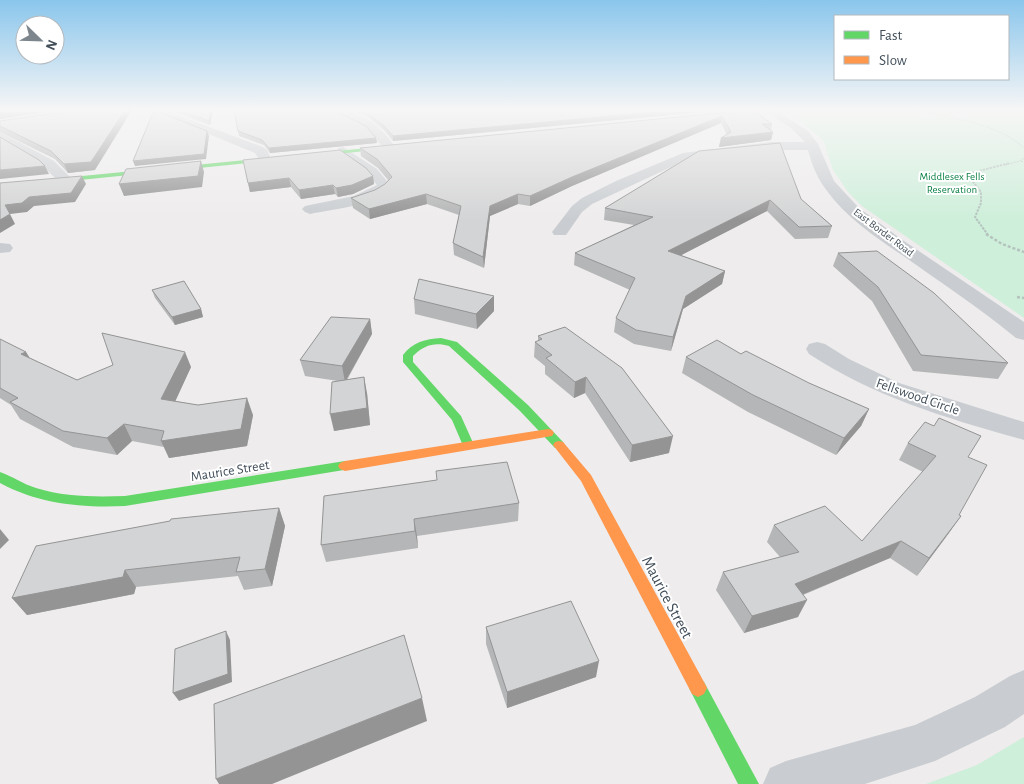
<svg xmlns="http://www.w3.org/2000/svg" width="1024" height="784" viewBox="0 0 1024 784" font-family="'Alegreya Sans',sans-serif">
<rect width="100%" height="100%" fill="#eeecec"/>
<!-- green -->
<g fill="#ceefda">
<path d="M825,110h199v208l-162,-112 -14,-14 -15,-22 -10,-30 -29,-24 7,-4z"/>
<path d="M1024,737v47h-98l51,-19z"/>
</g>
<g fill="none" stroke-linecap="round" stroke-linejoin="round">
<!-- path-far2 -->
<g stroke="#b4c3be" stroke-width="1" stroke-dasharray="2 1" stroke-linecap="butt">
<path d="M915,110c37,9 81,12 109,38"/>
<path d="M1024,158l-4,3 4,1"/>
<path d="M1005,165l15,-4"/>
</g>
<!-- path-far1 -->
<path stroke="#b4c3be" stroke-width="2" stroke-dasharray="2.5 1" stroke-linecap="butt" d="M988,235l-13,-18 6,-14v-11l-14,-18 43,-11"/>
<!-- path -->
<g stroke="#b4c3be" stroke-width="2.5" stroke-dasharray="3 2" stroke-linecap="butt">
<path d="M986,234l16,10 22,8"/>
<path d="M1017,297l7,1"/>
</g>
<!-- street -->
<g fill="#c9cdd1" fill-rule="evenodd">
<path d="M150,110h14l99,37 4,3 4,9 -6,4 -4,-1 -6,-9z"/>
<path d="M329,110c29,-2 51,14 66,37l-2,3h-8l-17,-21z"/>
<path d="M763,110h12l33,21 10,13 16,37 25,27 42,31 123,83v18l-8,-2c-36,-30 -76,-56 -114,-83 -27,-18 -56,-38 -75,-64 -10,-13 -15,-26 -19,-41h-37l-85,10 -94,44 -10,8 -16,23h-12l-2,-3 20,-26 10,-8 34,-17 67,-28 88,-11h34l-14,-14z"/>
<path d="M0,132l54,29 16,16 2,3 -2,3h-10l-16,-16 -44,-27z"/>
<path d="M343,147l34,22 14,17c-14,20 -58,23 -81,28l-5,-2 -3,-3 3,-3 49,-10 23,-11 -9,-10 -29,-21 -2,-3 2,-3z"/>
<path d="M0,243l10,1 3,4 -3,4 -10,1z"/>
<path d="M817,342l8,2 24,15 50,24 125,39v18c-75,-21 -150,-43 -215,-86l-3,-5 3,-5z"/>
<path d="M1024,670v44l-19,13 -70,34 -70,23h-102l7,-16 16,-7 129,-36 60,-28 35,-21z"/>
</g>
<!-- fast -->
<g fill="#63d668" fill-rule="evenodd">
<path d="M398,145l-2,3 -396,40v-4z"/>
<path d="M441,338l16,4 71,63 35,37 2,3 -2,3h-8l-35,-37 -71,-65c-14,-4 -25,-1 -36,10v6l48,54 13,29 -2,3h-8l-12,-28 -49,-58v-7c10,-13 22,-16 38,-17z"/>
<path d="M345,461l5,2 2,3 -2,3 -225,37c-44,2 -86,-2 -125,-23v-11c12,4 23,12 36,16 29,9 59,9 89,8z"/>
<path d="M698,679l6,3 55,102h-21l-49,-96 3,-6z"/>
</g>
<!-- slow -->
<g fill="#ff974d" fill-rule="evenodd">
<path d="M757,110h17l-56,5 -2,-1z"/>
<path d="M548,429l4,1 2,3 -2,3 -207,35 -5,-2 -2,-3 2,-3 5,-2z"/>
<path d="M559,441l4,1 28,33 113,207 3,6 -3,6 -6,3 -6,-3 -111,-213 -28,-36 2,-3z"/>
</g>
</g>
<!-- wall -->
<g fill="#b5b6b7">
<path d="M169,110h44l-3,15z"/>
<path d="M349,110h374l-330,31 -9,-11 -16,-13z"/>
<path d="M750,110l22,14 -1,6 2,2 -2,8 -52,7 2,-9 6,-3 -6,-12 -149,63 -42,20 -12,-2 -28,12 -6,52 -30,-13 -1,-12 6,-28 -32,-11 -57,15 -17,-11 -2,-10 24,-8 10,-6 3,-4 -10,-12 -17,-12 -1,-8z"/>
<path d="M0,121l95,49 -27,3 -13,-14 -55,-27z"/>
<path d="M238,131l138,7 1,5 -107,10 -6,-8 -25,-9z"/>
<path d="M699,151l102,48 31,27 -4,12 -33,1 -28,-28 -86,44 44,16 -3,13 -39,25 -12,42 -37,-7 -20,-12 2,-14 14,-28 -56,-25 1,-12 59,-28 -30,-5 1,-12z"/>
<path d="M243,160l130,16 1,8 -21,10 -15,3 -3,-3 -34,5 -10,-12 -41,5z"/>
<path d="M838,253l170,110 -10,16 -85,-8 -41,-70 -39,-35z"/>
<path d="M152,290l49,19 2,8 -28,8 -20,-27z"/>
<path d="M494,296v15l-17,18 -62,-15 -1,-15z"/>
<path d="M370,319l2,15 -25,46 20,13 3,32 -36,6 4,-50 -33,-5 -5,-16z"/>
<path d="M565,327l104,126 -39,9 -45,-69 -11,5 -29,-24v-8l-11,-9 1,-15 3,-1v-5z"/>
<path d="M0,339l26,13 4,6 47,22 114,-13 -16,34 78,14 -6,31 -78,12 -5,-11 -32,-6 -15,14 -44,-8 -53,-28 -9,-14 -11,-7z"/>
<path d="M741,354l128,55 -8,17 -25,29 -88,-43 -66,-39 4,-16z"/>
<path d="M908,443l60,14 -9,58 2,1 -44,60 -27,-18 -87,37 -5,22 -54,16 -28,-43 7,-18 57,-15 -13,-15 7,-17 88,16 61,-69 -24,-12z"/>
<path d="M324,496l195,7 -1,18 -101,15 1,12 -92,14 -5,-17z"/>
<path d="M279,508l6,18 -13,60 -28,4 -6,-14 -102,11 -2,7 -107,21 -15,-17z"/>
<path d="M486,627l110,50 -89,31 -21,-64z"/>
</g>
<!-- shaded-wall -->
<g fill="#949495">
<path d="M13,110h48l-61,9v-7z"/>
<path d="M125,110h7l-37,60 -27,3 -4,-9z"/>
<path d="M211,110h2l-3,15 -1,-4z"/>
<path d="M676,110h47l-330,31v-5z"/>
<path d="M722,116l-1,7 -149,63 -42,20v-10l42,-19z"/>
<path d="M207,131l2,5 -3,23 -71,7 -2,-5z"/>
<path d="M773,132l-2,8 -52,7 2,-9z"/>
<path d="M376,138l1,5 -107,10 -1,-5z"/>
<path d="M201,161l3,11 -2,15 -78,9 -5,-12z"/>
<path d="M45,166l4,8 -49,5v-9z"/>
<path d="M82,176l4,8 -11,18 -41,4 -7,6 -17,2 -5,-9z"/>
<path d="M373,176l1,8 -21,10 -15,3 -2,-9z"/>
<path d="M289,178l2,9 -41,5 -2,-9z"/>
<path d="M333,185l2,9 -34,5 -2,-9z"/>
<path d="M426,194l1,10 -57,15 -1,-10z"/>
<path d="M518,194v10l-28,12 -6,52 -1,-11 7,-51z"/>
<path d="M770,200l-3,11 -101,52 2,-12z"/>
<path d="M10,214l5,10 -15,9v-13z"/>
<path d="M725,271l-3,13 -39,25 -12,42 2,-14 13,-41z"/>
<path d="M494,296v15l-17,18 -1,-15z"/>
<path d="M201,309l2,8 -28,8 -3,-8z"/>
<path d="M370,319l2,15 -27,48 -3,-16z"/>
<path d="M26,352l9,16 -14,-14z"/>
<path d="M185,352l6,15 -22,48 -8,-16z"/>
<path d="M364,377l3,16 3,32 -36,6 -4,-17z"/>
<path d="M586,377l-1,16 -11,5 1,-16z"/>
<path d="M247,398l6,17 -6,31 -78,12 -8,-17z"/>
<path d="M869,409l-8,17 -25,29 8,-17z"/>
<path d="M124,424l8,17 -15,14 -10,-17z"/>
<path d="M673,436l-4,17 -39,9 2,-17z"/>
<path d="M279,508l6,18 -13,60 -7,-17z"/>
<path d="M961,516l-12,17 -32,43 12,-18z"/>
<path d="M414,519l3,17 1,12 -3,-17z"/>
<path d="M0,529l9,11 -9,9z"/>
<path d="M901,541l-11,17 -103,43 8,-17z"/>
<path d="M125,570l11,17 -2,7 -107,21 -15,-17z"/>
<path d="M807,600l-9,17 -54,16 8,-17z"/>
<path d="M226,631l4,9 2,42 -53,19 -6,-8z"/>
<path d="M599,661l-3,16 -89,31v-16z"/>
<path d="M422,698l5,23 -155,63h-53l-3,-5z"/>
</g>
<!-- building -->
<g fill="#d3d4d5" stroke="#949495">
<path d="M0,110h13l-13,2z"/>
<path d="M76,110h49l-34,52 -27,2 -13,-13 -51,-25v-5z"/>
<path d="M154,110l53,21 -3,23 -71,7z"/>
<path d="M180,110h31l-2,11z"/>
<path d="M234,110h99l33,16 10,12 -107,10 -7,-8 -24,-9z"/>
<path d="M360,110h316l-283,26 -10,-11 -16,-12z"/>
<path d="M750,110h3l19,14h-10l11,8 -52,6 10,-6 -9,-16 -150,61 -42,19 -12,-2 -28,12 -7,51 -30,-14 8,-37 -35,-12 -57,15 -18,-11 24,-8 10,-6 7,-7 -15,-18 -17,-11z"/>
<path d="M0,137l39,23 6,6 -45,4z"/>
<path d="M780,143l21,56 31,27 -33,1 -29,-27 -102,51 57,20 -39,25 -13,41 -37,-7 -20,-12 19,-40 -60,-25 78,-36 -48,-9 94,-57z"/>
<path d="M340,150l26,18 7,8 -21,9 -16,3 -3,-3 -34,5 -10,-12 -41,5 -5,-23z"/>
<path d="M201,161l-3,15 -79,8 7,-15z"/>
<path d="M82,176l-11,17 -42,4 -7,6 -17,2 5,9 -10,6v-37z"/>
<path d="M877,251l57,42 74,70 -87,-8 -43,-68 -40,-34z"/>
<path d="M419,279l75,17 -18,18 -62,-15z"/>
<path d="M184,281l17,28 -29,8 -20,-27z"/>
<path d="M331,317l39,2 -28,47 -42,-6z"/>
<path d="M565,327l57,41 51,68 -41,9 -46,-68 -11,5 -29,-24 6,-3 -17,-13 7,-3 -4,-3z"/>
<path d="M102,333l83,19 -24,47 37,6 49,-7 -6,31 -80,12 3,-10 -40,-7 -17,14 -44,-7 -53,-29 8,-4 -18,-10v-49l26,13 -5,2 56,26 36,-15z"/>
<path d="M717,340l24,14 5,-3 63,32 60,26 -25,29 -91,-43 -67,-38z"/>
<path d="M364,377l3,31 -37,6 2,-32z"/>
<path d="M939,418l42,18 -13,21 19,8 -28,50 2,1 -32,42 -28,-17 -106,43 12,16 -55,16 -29,-44 76,-20 -25,-27 51,-19 37,35 74,-85 -28,-13 17,-21 9,4z"/>
<path d="M507,462l12,41 -105,16 1,12 -94,14 3,-49 113,-16 -1,-9z"/>
<path d="M279,508l-14,61 -29,3 4,-15 -115,13 -2,7 -111,21 24,-52 134,-25 1,-2z"/>
<path d="M571,601l28,60 -92,31 -21,-65z"/>
<path d="M226,631l2,43 -55,19 2,-44z"/>
<path d="M404,635l18,63 -206,81 -2,-75z"/>
</g>
<!-- sky -->
<linearGradient id="sky" x2="0" y2="1"><stop stop-color="#8ac6ec"/><stop offset="0.5" stop-color="#f7f6f6"/><stop offset="1" stop-color="#f7f6f6" stop-opacity="0"/></linearGradient>
<rect width="1024" height="220" fill="url(#sky)"/>
<g text-anchor="middle" stroke-width="4" stroke-linejoin="round" paint-order="stroke">
<!-- far-park labels -->
<g font-size="11" fill="#0d8146" stroke="#fff">
<text x="952" y="180">Middlesex Fells<tspan x="952" dy="13">Reservation</tspan></text>
</g>
<!-- far-street labels -->
<g font-size="11" fill="#424f5a" stroke="#fff">
<text transform="translate(884 232) rotate(37)" y="4">East Border Road</text>
</g>
<!-- street labels -->
<g font-size="14" fill="#424f5a" stroke="#fff">
<text transform="translate(918 396) rotate(19)" y="5">Fellswood Circle</text>
<text transform="translate(230 470) rotate(-9)" y="5">Maurice Street</text>
</g>
<!-- near-street labels -->
<g font-size="16" fill="#424f5a" stroke="#fff">
<text transform="translate(668 597) rotate(62)" y="6">Maurice Street</text>
</g>
</g>
<!-- legend -->
<rect x="834" y="15" width="175" height="65" fill="#ffffff" stroke="#b3b9bd"/>
<rect x="844" y="31" width="25" height="8" fill="#63d668" stroke="#b3b9bd"/>
<text x="879" y="40" font-size="15" fill="#424f5a">Fast</text>
<rect x="844" y="56" width="25" height="8" fill="#ff974d" stroke="#b3b9bd"/>
<text x="879" y="65" font-size="15" fill="#424f5a">Slow</text>
<!-- north arrow -->
<g transform="translate(40 40) rotate(113)"><circle r="24" fill="#ffffff" stroke="#b3b9bd"/>
<path d="M0-4L9 19L0 12L-9 19Z" fill="#7e868d"/>
<text y="-8" font-size="14" font-weight="bold" text-anchor="middle" fill="#424f5a">N</text>
</g>
</svg>
